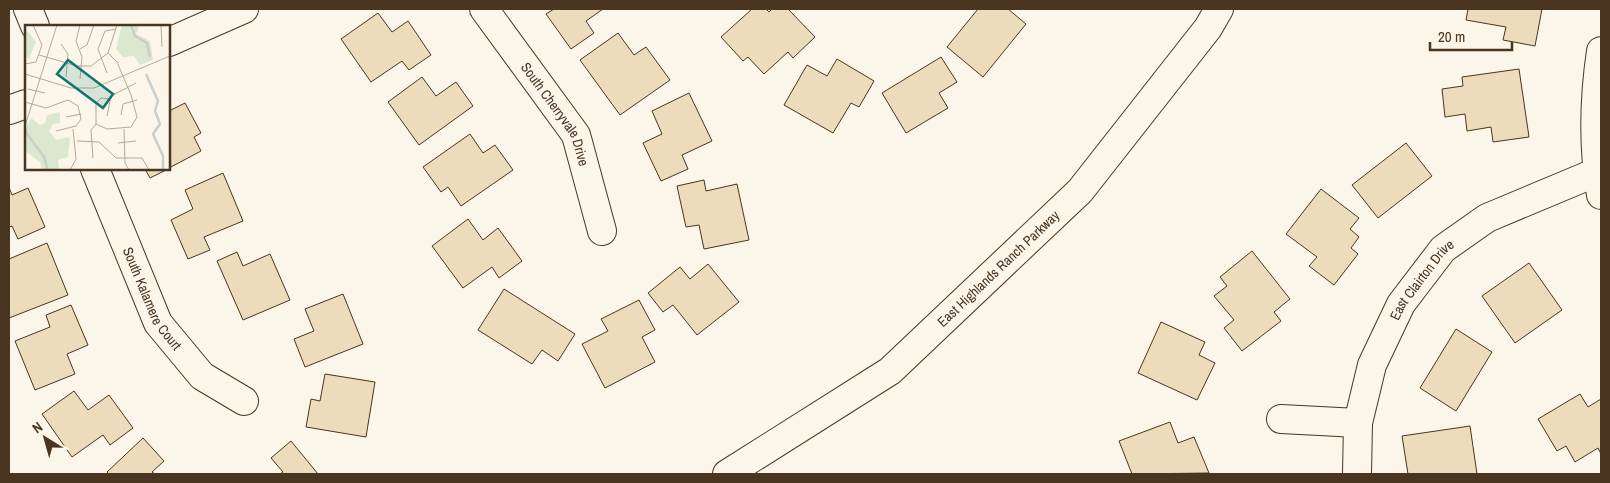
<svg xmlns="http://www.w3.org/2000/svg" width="1610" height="483" viewBox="0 0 1610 483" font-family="'Archivo Narrow',sans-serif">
<rect width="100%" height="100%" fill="#fbf6e9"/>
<!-- building -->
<g fill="#ecdcbc" stroke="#4a3520">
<path d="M554,9h49l-17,12 8,12 -23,16 -25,-35z"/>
<path d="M752,9h14l3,3 3,-3h16l27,28 -22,21 -5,-6 -24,22 -16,-17 -5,4 -22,-24z"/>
<path d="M978,9h30l18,15 -43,53 -36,-30z"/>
<path d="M1468,9h74l-7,37 -32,-6 3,-13 -40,-7z"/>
<path d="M378,13l14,19 16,-11 23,34 -22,15 -7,-9 -31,21 -30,-43z"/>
<path d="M618,33l16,22 12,-8 24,33 -50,35 -40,-55z"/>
<path d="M941,57l16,25 -18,11 9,15 -42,25 -24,-40z"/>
<path d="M837,59l37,22 -15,26 -8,-4 -18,30 -49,-28 23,-40 20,11z"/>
<path d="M1519,69l10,68 -36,5 -2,-15 -24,4 -2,-17 -20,3 -3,-28 21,-3 -1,-9z"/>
<path d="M422,77l14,19 20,-14 17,24 -54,39 -31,-43z"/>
<path d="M689,93l23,48 -30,14 6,14 -27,12 -18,-38 19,-9 -10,-23z"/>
<path d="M185,103l16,30 -7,4 7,14 -32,17v-57z"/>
<path d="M470,134l13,19 12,-8 18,25 -52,36 -13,-19 -7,5 -18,-25z"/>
<path d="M1406,143l26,33 -54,42 -26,-33z"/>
<path d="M145,169h23l-18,9z"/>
<path d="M223,173l20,48 -39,16 6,13 -22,9 -17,-39 22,-11 -8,-19z"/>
<path d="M704,180l2,11 31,-7 12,56 -45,9 -5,-24 -13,2 -9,-41z"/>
<path d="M9,187l3,8 16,-7 17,39 -27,12 -6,-13 -3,1z"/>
<path d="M1321,189l38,29 -9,11 9,8 -8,11 7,6 -24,31 -25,-19 8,-9 -31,-23z"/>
<path d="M468,219l15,21 15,-12 24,33 -23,17 -7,-11 -29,21 -31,-42z"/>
<path d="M47,243l21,52 -59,23v-59z"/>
<path d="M1252,251l38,48 -16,13 7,9 -39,30 -18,-23 10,-8 -20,-24 13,-10 -7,-9z"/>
<path d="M237,252l6,14 27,-12 20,46 -47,20 -26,-59z"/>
<path d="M1529,263l33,47 -47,33 -33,-47z"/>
<path d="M708,264l31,38 -42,33 -24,-30 -10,7 -15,-19 32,-26 10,12z"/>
<path d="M504,289l71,45 -17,27 -16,-11 -10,14 -54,-34z"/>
<path d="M343,294l20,50 -58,23 -11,-28 20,-8 -9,-22z"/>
<path d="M639,300l16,30 -13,7 13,25 -50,26 -23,-44 26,-13 -7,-12z"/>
<path d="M71,305l17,40 -21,9 8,20 -40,16 -20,-49 35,-14 -4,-12z"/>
<path d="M1161,322l44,20 -6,13 16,8 -18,37 -59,-27z"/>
<path d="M1456,329l36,23 -36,59 -36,-23z"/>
<path d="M325,374l50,8 -9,55 -60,-10 5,-28 9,2z"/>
<path d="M74,391l14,19 21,-15 24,33 -23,17 -7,-10 -31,22 -30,-43z"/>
<path d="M1580,394l8,13 13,-8v55l-3,-6 -23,14 -9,-16 -9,5 -19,-32z"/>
<path d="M1170,422l8,21 16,-6 15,36 -77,1 -13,-33z"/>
<path d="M1470,426l7,48h-69l-6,-38z"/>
<path d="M143,438l21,23 -12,11 3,2h-46l-2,-2z"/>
<path d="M291,441l27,33h-38l3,-2 -12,-14z"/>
</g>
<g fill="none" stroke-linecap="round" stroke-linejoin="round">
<!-- minor casing -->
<g stroke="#4a3520" stroke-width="30">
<g id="minor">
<path d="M28,9l7,17"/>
<path id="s1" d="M484,9l92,126 26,96"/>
<path d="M169,42l75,-33"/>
<path d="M1601,51c-7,47 -8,97 0,144"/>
<path d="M9,110l17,-6"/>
<path id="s2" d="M95,169l63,154 44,53 42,25"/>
<path d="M1281,419l77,4"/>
<path id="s3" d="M1357,474l1,-51 14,-58 29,-61 42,-55 44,-31 110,-46"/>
</g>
</g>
<!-- major casing -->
<g stroke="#4a3520" stroke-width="30">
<g id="major">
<path id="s4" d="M727,474l163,-103 190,-180 128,-163 11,-19"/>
</g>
</g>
<!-- minor -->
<use href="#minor" stroke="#fbf6e9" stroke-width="28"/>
<!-- major -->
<use href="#major" stroke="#fbf6e9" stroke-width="28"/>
</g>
<g text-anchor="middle" stroke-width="4" stroke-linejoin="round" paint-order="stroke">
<!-- street labels -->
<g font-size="14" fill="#4a3520" stroke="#fbf6e9">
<text dy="5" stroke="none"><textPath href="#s1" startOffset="128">South Cherryvale Drive</textPath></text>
<text dy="5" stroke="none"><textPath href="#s4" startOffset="342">East Highlands Ranch Parkway</textPath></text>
<text dy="5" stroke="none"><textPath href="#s3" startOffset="210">East Clairton Drive</textPath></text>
<text dy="5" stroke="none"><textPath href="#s2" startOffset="142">South Kalamere Court</textPath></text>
</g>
</g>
<!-- overview -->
<g transform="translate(25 25)">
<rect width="145" height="145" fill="#fbf6e9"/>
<path d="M97,0h18l-4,9 14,7 3,19 -13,5 -6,-9 -11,1 -7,-8zM0,3l11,14 -7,17 -4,-4zM35,87v11l-7,1 -4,7 7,9 12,-3 2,2 -2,18 -10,3 1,10h-17l-2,-8 -15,-11v-22l6,-11 9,7 5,-2 2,-8z" fill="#dce7d0"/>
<path fill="none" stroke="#c9cecd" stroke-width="2.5" d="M106,0l4,11 12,7 3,14M121,49l12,27 -3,10 5,13 -7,10 10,22v14M0,106l19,26 4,13"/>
<path fill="none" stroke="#b4a999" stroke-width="1" d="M136,0l1,22M36,19l7,10 -2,23M55,24l7,-4 7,-20M83,28l9,9 14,33 6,22 -6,10 -24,2 -11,-5v-21l5,-5 8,1M14,30l38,11h14l17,-13 9,-28M0,39l11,-2 6,-17 -9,-20M82,48l-9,-24 7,-18 11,-2M0,49l46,14h23l76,-32M55,54l2,-22 -6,-16 4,-16M3,64l17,4M0,77l21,6 22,-8 10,6 3,13 -5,7 -20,5M96,90l2,-11 14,-4M82,91l4,-20 25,-13M41,92l15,-3M0,101l32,-101M99,104l1,34 4,7M52,116l22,1 17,16h26l7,12M93,118l18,-2M68,133l-2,-28 5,-6M45,145l6,-11 -3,-30"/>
<path fill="#0f766e" fill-opacity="0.15" stroke="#0f766e" stroke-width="2.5" d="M43,35l45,34 -10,14 -46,-34z"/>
<rect width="145" height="145" fill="none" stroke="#4a3520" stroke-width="2.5"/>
</g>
<!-- border -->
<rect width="1610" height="483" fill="none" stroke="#4a3520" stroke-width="20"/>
<!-- north arrow -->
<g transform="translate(45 438) rotate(323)" stroke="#fbf6e9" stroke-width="4" paint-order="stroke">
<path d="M0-4L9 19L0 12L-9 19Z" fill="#4a3520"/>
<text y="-8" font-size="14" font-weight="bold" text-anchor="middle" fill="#4a3520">N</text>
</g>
<!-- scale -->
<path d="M1430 42v8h82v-8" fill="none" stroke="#4a3520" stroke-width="2.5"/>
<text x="1438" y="42" font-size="15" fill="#4a3520" stroke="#fbf6e9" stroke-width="4" paint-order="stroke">20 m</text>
</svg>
